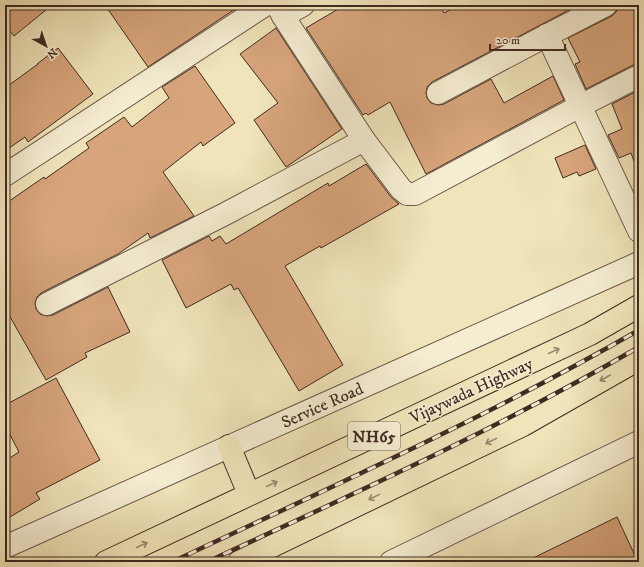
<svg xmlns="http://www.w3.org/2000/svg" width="644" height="567" viewBox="0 0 644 567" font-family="'IM FELL DW Pica',serif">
<rect width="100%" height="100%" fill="#f0e4ba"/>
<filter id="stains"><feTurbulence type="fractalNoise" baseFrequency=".005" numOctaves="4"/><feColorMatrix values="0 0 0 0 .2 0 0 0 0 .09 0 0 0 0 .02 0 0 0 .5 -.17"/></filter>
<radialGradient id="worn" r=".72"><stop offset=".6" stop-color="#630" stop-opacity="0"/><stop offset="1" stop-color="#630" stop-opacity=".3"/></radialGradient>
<!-- building -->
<g fill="#d7a47b" stroke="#3f2a21">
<path d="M5,5h47l-38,31 -9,-11z"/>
<path d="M105,5h136l-93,62z"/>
<path d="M345,5h95l4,8 15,-8h107l3,5 -137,72 -5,5 -1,6 1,5 4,5 7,2 6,-1 47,-25 13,24 49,-27 11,24 -138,74 -36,-72 -22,13 -2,-2 -3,2 -57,-87z"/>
<path d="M618,5h21v59l-6,1 -47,24 -11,-25 5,-2 -12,-24 44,-22 5,-5z"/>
<path d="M276,28l66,101 -56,38 -32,-47 24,-17 -38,-49z"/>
<path d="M58,48l35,46 -65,48 -3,-5 -20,14v-63l33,-24h-1z"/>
<path d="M195,66l40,57 -32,23 -2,-4 -38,30 31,44 -44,22 -2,-5 -30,21 -77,39 -4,4 -2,6 1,6 4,5 7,2 6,-1 55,-28 22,45 -45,21 2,4 -41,23 -41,-72v-104l39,-27 1,2 44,-31 -3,-5 38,-26 8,10 37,-29 -7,-11z"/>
<path d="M639,90v79h-2l-6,-16 -12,5 -11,-23 14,-6 -10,-25z"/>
<path d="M585,145l11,24 -17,7 -2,-4 -14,6 -8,-20z"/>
<path d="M366,164l25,33 8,7 -78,44 -1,-2 -35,20 58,99 -44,26 -61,-103 -4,2 -3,-6 -45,24 -24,-48 47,-24 3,5 8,-5 6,8 102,-61 1,3z"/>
<path d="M56,378l44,82 -64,33 4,6 -35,21v-59l14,-9 -14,-27v-20z"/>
<path d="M617,517l21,45h-113z"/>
</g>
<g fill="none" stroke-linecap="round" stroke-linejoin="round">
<!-- minor casing -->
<g stroke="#6b5847" stroke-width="24">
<g id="minor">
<path d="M277,5l6,11 20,-11"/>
<path d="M283,16l81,124 37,49 6,5h8l165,-88 59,-30"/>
<path d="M547,35l92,196"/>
<path d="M438,93l104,-55 64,-33"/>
<path d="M5,175l260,-170"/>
<path d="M47,304l178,-90 139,-74"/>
<path d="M5,547l634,-284"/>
<path d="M391,562l248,-120"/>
</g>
</g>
<!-- highway casing -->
<g stroke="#3f2a21" stroke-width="24">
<g id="highway">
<path d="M229,446l20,48"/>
<path d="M106,562l484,-228 49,-28"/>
<path d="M239,562l284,-137 116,-66"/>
</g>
</g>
<!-- minor -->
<use href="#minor" stroke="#f5edd2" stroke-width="22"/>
<!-- highway -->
<use href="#highway" stroke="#f0e4ba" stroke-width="22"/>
<!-- rail casing -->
<g stroke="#3f2a21" stroke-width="4.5">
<g id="rail">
<path d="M172,562c157,-74 316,-145 467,-232"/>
<path d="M207,562c146,-68 293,-134 432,-215"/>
</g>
</g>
<!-- rail -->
<use href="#rail" stroke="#f5edd2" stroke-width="3" stroke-dasharray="9" stroke-linecap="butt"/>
</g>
<!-- one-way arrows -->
<defs><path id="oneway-shaft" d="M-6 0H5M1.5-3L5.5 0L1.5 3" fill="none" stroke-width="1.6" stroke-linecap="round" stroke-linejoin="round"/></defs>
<g stroke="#98876e">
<use href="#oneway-shaft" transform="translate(554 351) rotate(-25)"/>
<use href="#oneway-shaft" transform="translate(605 378) rotate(150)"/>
<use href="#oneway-shaft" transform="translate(491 441) rotate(154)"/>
<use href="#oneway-shaft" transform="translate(272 484) rotate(-25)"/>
<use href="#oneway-shaft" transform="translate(374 497) rotate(154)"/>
<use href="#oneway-shaft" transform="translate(142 545) rotate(-25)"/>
</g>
<g text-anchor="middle" stroke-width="3" stroke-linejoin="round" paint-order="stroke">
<!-- shield labels -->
<rect fill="#f5edd2" stroke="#766456" stroke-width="1" x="348" y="422" width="52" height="28" rx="3"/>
<g font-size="16" font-weight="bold" fill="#3f2a21">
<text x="374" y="442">NH65</text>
</g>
<!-- street labels -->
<g font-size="17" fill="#3f2a21" stroke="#f5edd2">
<text transform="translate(471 390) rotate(-25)" y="6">Vijaywada Highway</text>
<text transform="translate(322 405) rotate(-24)" y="6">Service Road</text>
</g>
</g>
<!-- margin -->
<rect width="644" height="567" fill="none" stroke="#f0e4ba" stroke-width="20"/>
<rect x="6" y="6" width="632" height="555" fill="none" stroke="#3f2a21" stroke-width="2"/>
<rect x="10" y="10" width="624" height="547" fill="none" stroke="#3f2a21"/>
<!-- north arrow -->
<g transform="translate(46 46) rotate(140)" stroke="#f5edd2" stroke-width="3" paint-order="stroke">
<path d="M0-3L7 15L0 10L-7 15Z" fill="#3f2a21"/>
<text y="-6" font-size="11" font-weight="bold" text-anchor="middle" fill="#3f2a21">N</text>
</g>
<!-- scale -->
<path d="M490 44v6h75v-6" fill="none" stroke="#3f2a21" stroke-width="2"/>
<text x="496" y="44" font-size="12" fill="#3f2a21" stroke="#f5edd2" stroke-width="3" paint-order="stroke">20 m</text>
<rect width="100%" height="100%" filter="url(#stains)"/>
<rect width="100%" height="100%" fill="url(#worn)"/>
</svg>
